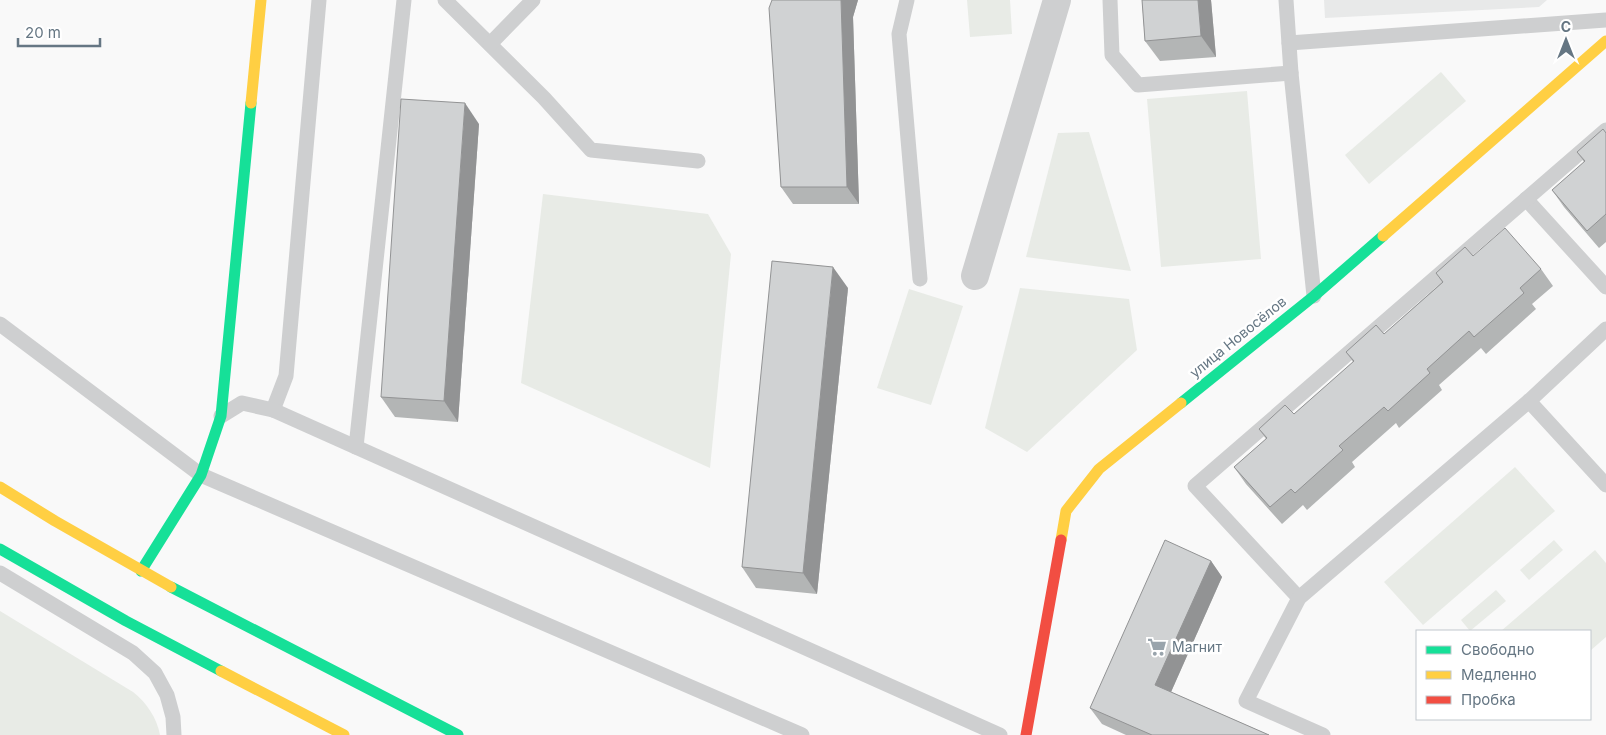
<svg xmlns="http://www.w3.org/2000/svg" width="1606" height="735" viewBox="0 0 1606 735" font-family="Inter,sans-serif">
<rect width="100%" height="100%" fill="#f9f9f9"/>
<!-- built -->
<path fill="#e8e9e9" d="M1324,0h223l-8,7 -214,11z"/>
<!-- green -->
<g fill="#e8ebe6">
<path d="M967,0h43l2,34 -42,3z"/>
<path d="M1441,72l25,29 -97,83 -24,-29z"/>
<path d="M1247,91l14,168 -100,8 -14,-168z"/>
<path d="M1089,132l42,139 -105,-14 32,-124z"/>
<path d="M543,194l165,20 23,40 -21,214 -189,-85z"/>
<path d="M1020,288l109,11 8,51 -110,102 -42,-24z"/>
<path d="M909,289l54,17 -32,99 -54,-17z"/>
<path d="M1515,467l40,44 -132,114 -39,-43z"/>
<path d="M1554,540l9,10 -34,30 -9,-10z"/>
<path d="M1595,550l11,13v74l-16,14v-20h-89z"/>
<path d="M1496,590l10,11 -36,30 -9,-11z"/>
<path d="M0,611l133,81c13,10 24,26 27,43h-160z"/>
</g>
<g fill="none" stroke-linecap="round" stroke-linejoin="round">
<!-- lane -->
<g stroke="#cecfd0" stroke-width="15">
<path d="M445,0l99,98 47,52 107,11"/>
<path d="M907,0l-8,34 21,245"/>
<path d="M1110,0l2,55 26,30 153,-12"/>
<path d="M1286,0l5,73 23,223"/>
<path d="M1289,43l317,-23"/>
<path d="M490,44l43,-44"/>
<path d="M1526,199l80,88"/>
<path d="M0,324l201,151 601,260"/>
<path d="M1529,401l77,84"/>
<path d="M273,410l13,-34 33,-376"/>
<path d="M221,416l21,-13 31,7 727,325"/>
<path d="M356,447l48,-447"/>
<path d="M0,573l133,80 22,20 12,22 6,22 1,18"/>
<path d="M1299,598l-104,-112 411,-356"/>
<path d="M1323,735l-77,-34 53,-103 230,-197 77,-72"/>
</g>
<!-- street -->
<path stroke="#cecfd0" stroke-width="28" d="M975,276l82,-276"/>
<!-- fast -->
<g stroke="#16e098" stroke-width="11">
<path d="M1181,403l133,-107 69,-60"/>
<path d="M0,549l126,72 95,50"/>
<path d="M141,571l60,-96 20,-59 30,-313"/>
<path d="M171,587l287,148"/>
</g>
<!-- slow -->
<g stroke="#ffcf43" stroke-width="11">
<path d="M251,103l10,-103"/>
<path d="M1383,236l223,-195"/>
<path d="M0,487l55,34 116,66"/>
<path d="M1061,540l5,-29 33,-42 82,-66"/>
<path d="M221,671l123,64"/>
</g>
<!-- jam -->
<path stroke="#f24e42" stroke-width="11" d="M1026,735l35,-195"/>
</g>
<!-- wall -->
<g fill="#b3b5b5">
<path d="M772,0h86l-5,17 6,187h-66l-12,-17z"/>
<path d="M1142,0h69l5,57 -56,4 -15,-20z"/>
<path d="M479,124l-21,298 -63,-5 -14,-20z"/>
<path d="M1606,133v109l-7,6 -35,-41 -12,-17 32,-28 -7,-10z"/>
<path d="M1473,256l68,13 12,17 -21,18 4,5 -50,45 -5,-6 -42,37 3,5 -43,38 -3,-5 -44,39 3,5 -48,43 -4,-5 -21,19 -36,-40 -12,-17 32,-28 -7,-10 35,-15 59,-52 -7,-10 38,-18 58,-52 -6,-9z"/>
<path d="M848,288l-31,306 -61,-6 -14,-21z"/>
<path d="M1211,561l11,16 -51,115 98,43h-143l-24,-11 -12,-16z"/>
</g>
<!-- shaded-wall -->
<g fill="#929394">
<path d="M841,0h17l-5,17 6,187 -12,-17z"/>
<path d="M1198,0h13l5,57 -15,-21z"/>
<path d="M465,103l14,21 -21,298 -14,-21z"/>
<path d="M833,267l15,21 -31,306 -14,-21z"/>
<path d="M1211,561l11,16 -55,124 -12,-16z"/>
</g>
<!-- building -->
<g fill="#d0d2d3" stroke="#929394">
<path d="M772,0h69l6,187h-66l-12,-179z"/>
<path d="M1142,0h56l3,36 -56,5z"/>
<path d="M401,99l64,4 -21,298 -63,-4z"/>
<path d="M1603,129l3,4v81l-19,17 -35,-41 33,-29 -8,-9z"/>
<path d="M1505,228l36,41 -21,19 4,5 -50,44 -5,-6 -42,38 3,4 -42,38 -4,-4 -45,39 4,4 -48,43 -4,-4 -21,18 -36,-40 33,-29 -8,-9 26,-24 9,9 60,-53 -8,-9 30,-27 8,9 59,-52 -7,-9 29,-26 8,9z"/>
<path d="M772,261l61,6 -30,306 -61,-6z"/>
<path d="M1165,540l46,21 -56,124 114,50h-117l-62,-27z"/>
</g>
<!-- icons -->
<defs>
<g id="supermarket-bare" transform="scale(1.5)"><path d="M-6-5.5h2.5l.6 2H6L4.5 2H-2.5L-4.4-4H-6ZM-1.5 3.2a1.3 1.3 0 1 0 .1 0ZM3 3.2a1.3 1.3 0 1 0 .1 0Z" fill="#99a4ac" stroke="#fff" stroke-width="2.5" paint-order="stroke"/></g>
</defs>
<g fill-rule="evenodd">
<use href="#supermarket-bare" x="1157" y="647"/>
</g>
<g text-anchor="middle" stroke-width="5" stroke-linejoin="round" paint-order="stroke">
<!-- street labels -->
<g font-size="14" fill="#657683" stroke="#fff">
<text transform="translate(1238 337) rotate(-39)" y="5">улица Новосёлов</text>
</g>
<!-- poi labels -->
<g font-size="14" fill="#657683" stroke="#fff" text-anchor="start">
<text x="1172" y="652">Магнит</text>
</g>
</g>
<!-- legend -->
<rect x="1416" y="630" width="175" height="90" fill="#ffffff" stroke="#c1c8cd"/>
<rect x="1426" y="646" width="25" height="8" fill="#16e098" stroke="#c1c8cd"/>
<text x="1461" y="655" font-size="15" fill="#657683">Свободно</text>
<rect x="1426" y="671" width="25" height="8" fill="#ffcf43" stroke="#c1c8cd"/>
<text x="1461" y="680" font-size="15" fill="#657683">Медленно</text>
<rect x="1426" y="696" width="25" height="8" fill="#f24e42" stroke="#c1c8cd"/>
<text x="1461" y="705" font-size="15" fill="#657683">Пробка</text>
<!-- north arrow -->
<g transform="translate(1566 40)" stroke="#ffffff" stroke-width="4" paint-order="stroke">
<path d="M0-4L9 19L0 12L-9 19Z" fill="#657683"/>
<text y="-8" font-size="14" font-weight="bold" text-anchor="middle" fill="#657683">С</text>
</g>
<!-- scale -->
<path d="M18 38v8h82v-8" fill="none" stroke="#657683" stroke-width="2.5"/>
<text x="25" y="38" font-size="15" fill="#657683" stroke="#ffffff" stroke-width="4" paint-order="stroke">20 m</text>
</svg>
